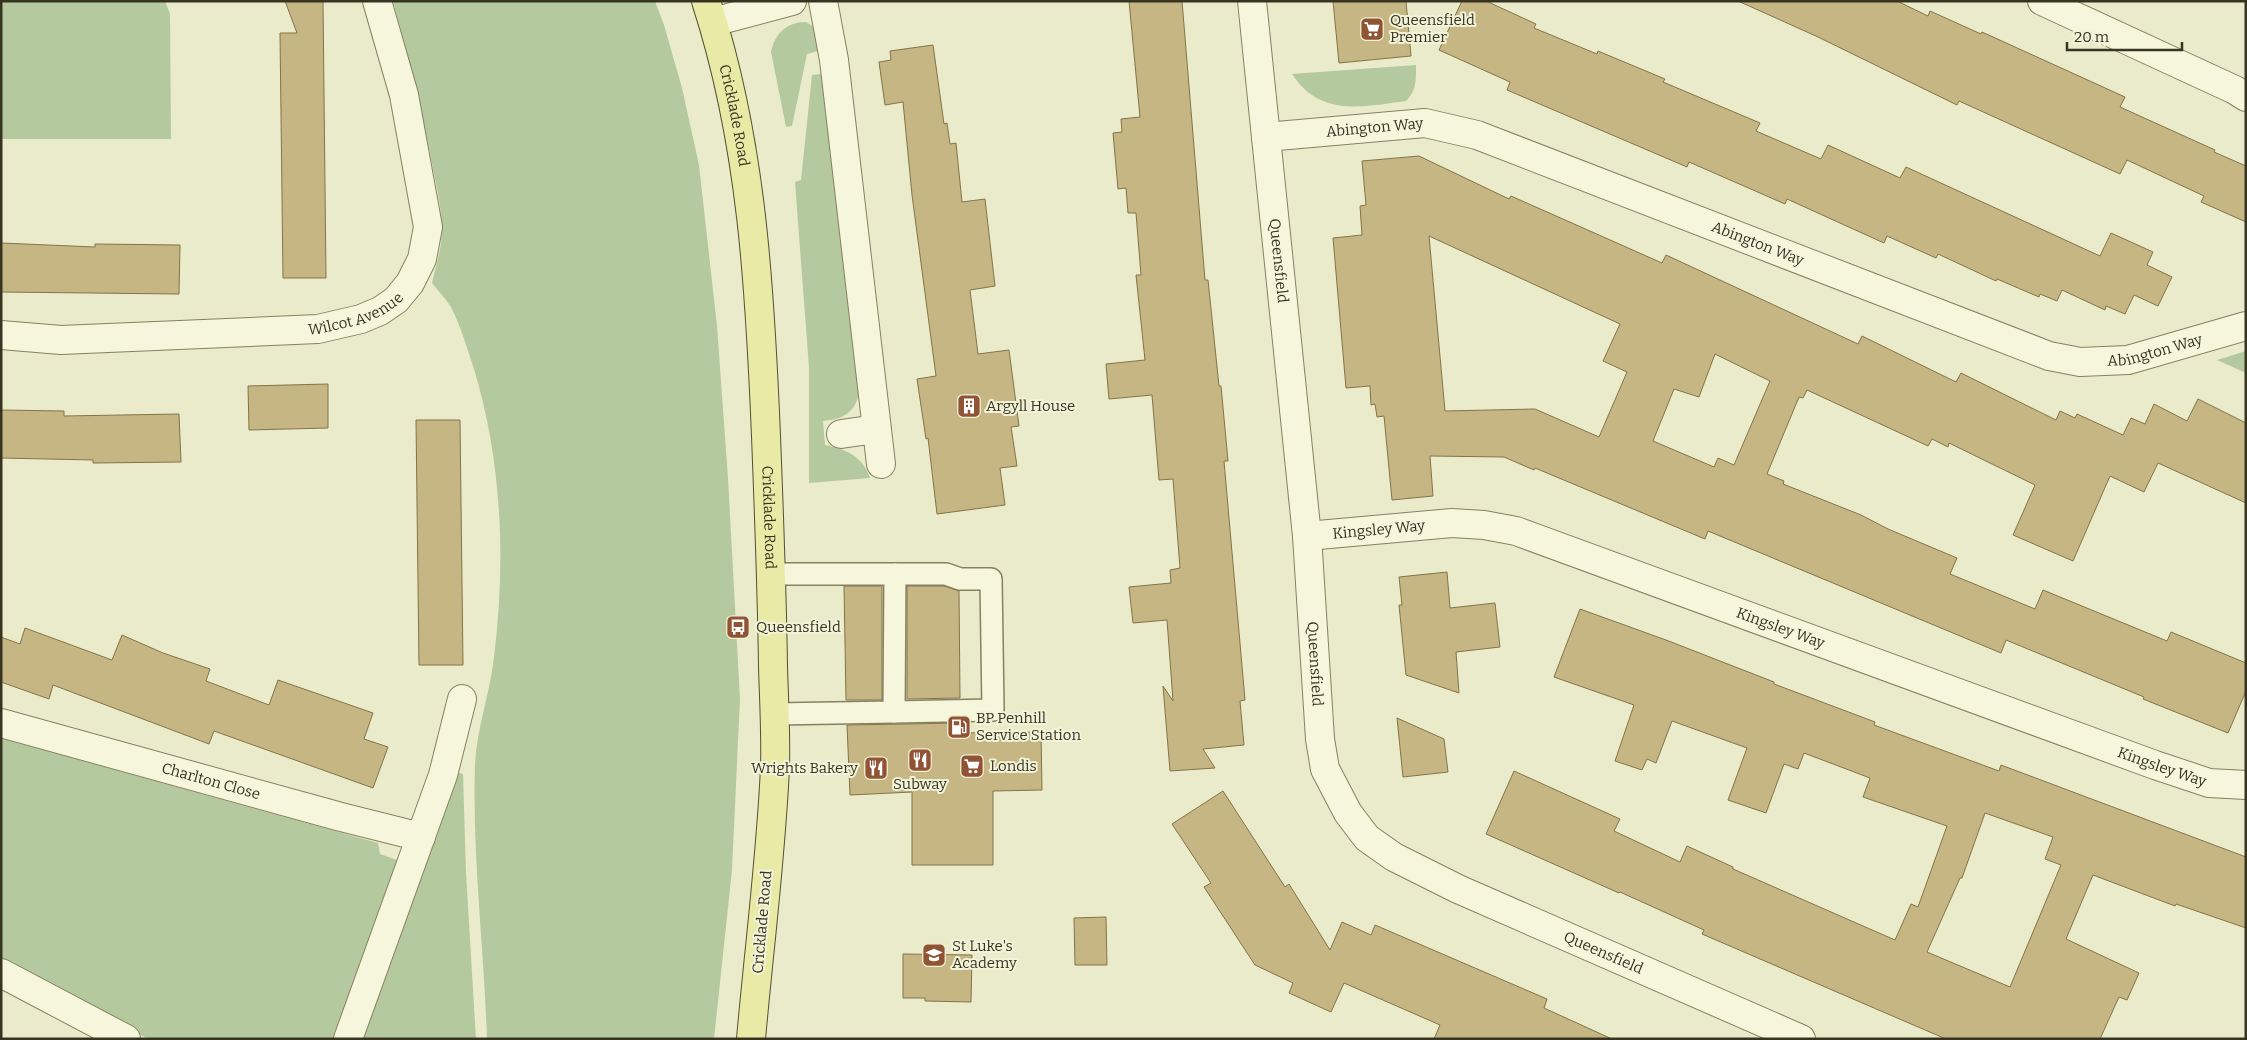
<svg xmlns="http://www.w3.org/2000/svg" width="2247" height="1040" viewBox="0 0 2247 1040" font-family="Bitter,serif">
<rect width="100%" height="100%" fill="#eaebca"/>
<!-- green -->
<g fill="#b5c99e">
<path d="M1,1h164l5,13 1,125h-170z"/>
<path d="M393,1h262l9,24 18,63 17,77 18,161 11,152 12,221 -8,171 -18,169h-227c-3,-92 -15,-184 -12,-275 2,-37 15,-71 19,-107 12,-96 8,-195 -20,-288 -7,-21 -13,-42 -23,-62 -5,-8 -13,-16 -19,-24 4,-18 10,-35 10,-53 0,-20 -5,-41 -9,-61 -10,-56 -25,-112 -40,-168z"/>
<path d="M806,22l8,5 4,24 -11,3 -15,72 -6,1 -15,-75c4,-18 15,-30 35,-30z"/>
<path d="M1416,65c0,13 1,26 -10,36 -45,6 -86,16 -114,-27z"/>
<path d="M821,74l38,319c-4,20 -16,26 -36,28l2,24c22,4 38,12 45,33l-61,5v-115l-14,-186 6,-2 11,-105z"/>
<path d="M2246,351v22l-29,-13z"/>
<path d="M1,738l377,105 2,11 20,7 -62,178h-190l-147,-78z"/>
<path d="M457,772l6,2 3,99 10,166h-116z"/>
</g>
<!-- building -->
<g fill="#c6b683" stroke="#837448" fill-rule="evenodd">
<path d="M285,1h38l3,277h-43l-3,-245h17z"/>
<path d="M1129,1h53l23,279h3l11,106h2l7,75h-4l21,239 -5,1 4,44 -41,4 12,19 -45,3 -7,-85 10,15 -6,-81 -34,3 -4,-36 42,-4 -1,-13 10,-2 -7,-89 -14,1 -7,-85 -43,4 -3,-35 39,-4 -9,-85h5l-5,-62h-8l-2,-25 -8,1 -5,-56 9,-1 -1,-13 19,-2z"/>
<path d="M1333,1h73l5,55 -72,7z"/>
<path d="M1462,1h24l50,23 -2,4 63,26 1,-3 67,28 -2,3 97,41 -4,8 65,28 7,-14 72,33 6,-11 194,89 11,-23 42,19 -6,13 25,12 -14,29 -24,-11 -9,19 -19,-8 -1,4 -43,-20 -5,11 -17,-7 -1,3 -42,-18 -1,2 -58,-27 -2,4 -49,-22 -3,7 -97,-44 -2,5 -96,-42 -2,5 -180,-77 3,-8 -71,-32z"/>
<path d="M1738,1h159l31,15 2,-5 51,23 1,-2 143,65 -5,10 95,43 -1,2 32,14v56l-45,-20 3,-6 -77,-36 -7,14 -161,-73 -2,4 -139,-68z"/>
<path d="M933,45l11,79 3,-1 3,21 6,-1 6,59 23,-3 10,87 -25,4 8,64 31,-4 10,76 -8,1 6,39 -17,2 5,37 -68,9 -9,-76 -2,1 -9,-60 19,-3 -24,-181 -9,-93 -18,3 -6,-43 12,-2 -1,-9z"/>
<path d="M1419,156l90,43 2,-3 151,67 4,-8 192,89 4,-8 94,46 5,-9 95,47 4,-9 15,7 2,-4 46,21 8,-17 14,6 9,-20 33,17 11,-22 48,24v80l-88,-40 -14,29 -34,-16 -37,85 -60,-26 22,-50 -86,-42 -1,4 -16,-8 -4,7 -121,-56 -4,8 -4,-1 -32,77 17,7 -1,3 78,31 27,14 69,29 -7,16 85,35 8,-19 124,51 4,-9 75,31v28l-18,42 -85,-34 1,-2 -138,-57 -5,13 -293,-122 -3,8 -170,-71 -1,2 -30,-13 -74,-1 3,40 -41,4 -8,-84 -7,1 -2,-13 -4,1 -1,-19 -24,2 -13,-150 29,-3 -2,-29 6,-1 -4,-44zM1429,236l191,88 -17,37 24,11 -28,65 -64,-28 -90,2zM1715,354l55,27 -36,84 -16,-7 -4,9 -61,-26 21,-52 25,8z"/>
<path d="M1,243l94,4v-3l85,1 -1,49 -178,-2z"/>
<path d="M328,384v44l-79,2 -1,-44z"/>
<path d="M1,410l63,1v5l115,-2 2,48 -88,1v-3l-92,-2z"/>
<path d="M416,420h44l3,245h-44z"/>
<path d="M1447,572l3,36 45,-5 5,44 -44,5 3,41 -53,-18 -7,-70h3l-3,-28z"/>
<path d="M844,586h38v114h-36z"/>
<path d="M907,586h37l15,5 1,107 -53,1z"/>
<path d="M1580,609l86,31 108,42v2l101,38 -1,3 125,46 2,-6 245,92v71l-70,-24 -1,2 -82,-31 -27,64 73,34 -12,27 -8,-3 -19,42h-154l-244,-105 2,-4 -84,-38 -1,1 -133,-59 28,-63 106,48 -6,12 66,31 7,-16 46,21v2l162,71 16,-36 7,3 29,-81 -84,-29 7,-19 -66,-25 -6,16 -14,-5 -18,49 -38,-13 19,-52 -75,-27 -16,42 -9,-4 -5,11 -27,-9 19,-56 -80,-28zM1985,813l68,24 -8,22 16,6 -51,122 -83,-35 33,-74h2z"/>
<path d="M25,628l87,32 10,-25 41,18 47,16 -4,12 63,24 9,-25 95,33 -9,26 24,8 -15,41 -159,-57 -5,13 -156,-59 -4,14 -48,-17v-45l19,7z"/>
<path d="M1397,718l47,21 4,33 -45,5z"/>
<path d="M960,723v10l81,-1 1,58 -49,1v74h-81v-73l-62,3 -3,-70z"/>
<path d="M1223,791l62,96 4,-3 41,66 12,-28 29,13 4,-10 172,74 -3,9 68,31h-178l6,-14 -96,-42 -13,29 -42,-19 4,-10 -38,-18 -51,-78 7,-4 -39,-59z"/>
<path d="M1106,917l1,48h-32l-1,-47z"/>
<path d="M903,954l69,1 -1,47 -46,-1v-3h-22z"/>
</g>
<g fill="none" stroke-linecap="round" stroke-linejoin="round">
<!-- service casing -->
<g stroke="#868160" stroke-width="24">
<g id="service">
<path d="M771,574h124l-1,138 -120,2"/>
<path d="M894,712l99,-2 -2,-131h-31l-14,-5h-51"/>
</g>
</g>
<!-- minor casing -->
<g stroke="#868160" stroke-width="30">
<g id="minor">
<path d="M823,1l11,59 47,404"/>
<path id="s1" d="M1252,1l55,535 13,203 5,30 23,44 19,25 27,19 64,32 343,150"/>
<path d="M2042,1l193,89 11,7"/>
<path d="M713,22l79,-21"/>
<path id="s2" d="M1266,137l159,-14 52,12 572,221 31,6 48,-2 118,-34"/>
<path id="s3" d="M1,335l60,5 257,-11 43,-10 19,-8 16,-11 14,-17 12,-24 6,-32 -24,-132 -27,-94"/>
<path d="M841,434l35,-5"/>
<path id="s4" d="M1307,536l145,-13 32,2 32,6 639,234 54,18 37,2"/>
<path id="s5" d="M1,723l340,94 80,20"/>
<path d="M1,973l125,66"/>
<path d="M348,1039l95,-264 19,-76"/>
</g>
</g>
<!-- primary casing -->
<g stroke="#554e33" stroke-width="30">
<g id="primary">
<path id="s6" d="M706,1c46,141 54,288 60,435 3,77 6,154 7,231 1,33 3,67 2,100 -4,91 -16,181 -24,272"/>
</g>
</g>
<!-- service -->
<use href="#service" stroke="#f5f6dc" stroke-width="21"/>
<!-- minor -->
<use href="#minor" stroke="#f5f6dc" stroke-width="28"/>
<!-- primary -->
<use href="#primary" stroke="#e8eaa6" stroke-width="28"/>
</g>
<!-- icons -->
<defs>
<g id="supermarket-square" transform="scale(1.25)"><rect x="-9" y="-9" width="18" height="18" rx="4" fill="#905435" stroke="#f2f3d9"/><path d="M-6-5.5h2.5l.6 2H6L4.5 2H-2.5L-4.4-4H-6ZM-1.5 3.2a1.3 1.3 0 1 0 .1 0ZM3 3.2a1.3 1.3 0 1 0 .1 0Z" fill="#fff"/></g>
<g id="building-square" transform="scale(1.25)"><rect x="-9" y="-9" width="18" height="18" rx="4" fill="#905435" stroke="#f2f3d9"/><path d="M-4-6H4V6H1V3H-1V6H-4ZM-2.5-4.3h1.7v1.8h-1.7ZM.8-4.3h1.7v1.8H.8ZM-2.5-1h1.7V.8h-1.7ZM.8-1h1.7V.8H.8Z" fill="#fff"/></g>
<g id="bus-square" transform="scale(1.25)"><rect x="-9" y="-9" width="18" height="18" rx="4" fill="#905435" stroke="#f2f3d9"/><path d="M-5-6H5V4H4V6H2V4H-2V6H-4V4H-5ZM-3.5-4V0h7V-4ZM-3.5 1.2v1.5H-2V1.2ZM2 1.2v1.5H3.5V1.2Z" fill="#fff"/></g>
<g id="fuel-square" transform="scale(1.25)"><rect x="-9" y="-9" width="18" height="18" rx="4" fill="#905435" stroke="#f2f3d9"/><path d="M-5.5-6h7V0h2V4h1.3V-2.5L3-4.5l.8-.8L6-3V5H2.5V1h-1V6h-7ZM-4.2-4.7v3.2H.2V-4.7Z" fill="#fff"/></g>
<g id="restaurant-square" transform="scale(1.25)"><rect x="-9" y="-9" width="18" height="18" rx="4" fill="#905435" stroke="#f2f3d9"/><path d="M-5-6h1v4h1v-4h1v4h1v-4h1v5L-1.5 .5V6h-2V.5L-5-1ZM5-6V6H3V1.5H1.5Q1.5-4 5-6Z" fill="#fff"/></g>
<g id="school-square" transform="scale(1.25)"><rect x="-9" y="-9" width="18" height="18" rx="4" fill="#905435" stroke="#f2f3d9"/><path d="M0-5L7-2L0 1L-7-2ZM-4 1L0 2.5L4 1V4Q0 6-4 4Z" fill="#fff"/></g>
</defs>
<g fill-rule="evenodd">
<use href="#supermarket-square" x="1372" y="29"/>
<use href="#building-square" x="969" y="406"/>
<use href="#bus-square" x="738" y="627"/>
<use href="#fuel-square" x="959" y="727"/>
<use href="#restaurant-square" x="920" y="760"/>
<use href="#supermarket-square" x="972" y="766"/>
<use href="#restaurant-square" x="876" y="768"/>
<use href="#school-square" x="934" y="955"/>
</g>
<g text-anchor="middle" stroke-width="4" stroke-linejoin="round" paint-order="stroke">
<!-- poi labels -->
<g font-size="15" fill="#383422" stroke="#f2f3d9" text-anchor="start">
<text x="1390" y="25">Queensfield<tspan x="1390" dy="17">Premier</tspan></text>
<text x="986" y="411">Argyll House</text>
<text x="756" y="632">Queensfield</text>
<text x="976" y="723">BP Penhill<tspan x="976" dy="17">Service Station</tspan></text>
<text x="990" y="771">Londis</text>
<text x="858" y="773" text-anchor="end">Wrights Bakery</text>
<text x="920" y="789" text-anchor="middle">Subway</text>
<text x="952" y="951">St Luke's<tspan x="952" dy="17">Academy</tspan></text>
</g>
<!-- street labels -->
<g font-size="15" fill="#383422" stroke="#f2f3d9">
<text dy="5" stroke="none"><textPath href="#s6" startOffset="118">Cricklade Road</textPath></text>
<text dy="5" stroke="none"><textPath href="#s2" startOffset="109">Abington Way</textPath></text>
<text dy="5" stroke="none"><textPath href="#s2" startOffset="514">Abington Way</textPath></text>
<text dy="5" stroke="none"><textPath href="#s1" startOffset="261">Queensfield</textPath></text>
<text dy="5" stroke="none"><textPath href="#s3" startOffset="358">Wilcot Avenue</textPath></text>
<text dy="5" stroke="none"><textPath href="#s2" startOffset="934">Abington Way</textPath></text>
<text dy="5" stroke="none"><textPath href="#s6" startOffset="522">Cricklade Road</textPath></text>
<text dy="5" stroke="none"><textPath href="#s4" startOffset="72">Kingsley Way</textPath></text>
<text dy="5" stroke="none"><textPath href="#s4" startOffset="492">Kingsley Way</textPath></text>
<text dy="5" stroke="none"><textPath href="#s1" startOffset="666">Queensfield</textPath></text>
<text dy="5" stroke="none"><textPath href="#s4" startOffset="898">Kingsley Way</textPath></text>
<text dy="5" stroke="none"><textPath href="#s5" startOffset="218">Charlton Close</textPath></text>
<text transform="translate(762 922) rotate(-85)" y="5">Cricklade Road</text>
<text dy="5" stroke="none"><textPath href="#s1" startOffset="1116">Queensfield</textPath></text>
</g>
</g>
<!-- border -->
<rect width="2247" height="1040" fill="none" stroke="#383422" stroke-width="5"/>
<!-- scale -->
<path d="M2067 42v8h115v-8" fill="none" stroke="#383422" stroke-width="2.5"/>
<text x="2074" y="42" font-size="15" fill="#383422" stroke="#f2f3d9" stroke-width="4" paint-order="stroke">20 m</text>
</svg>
